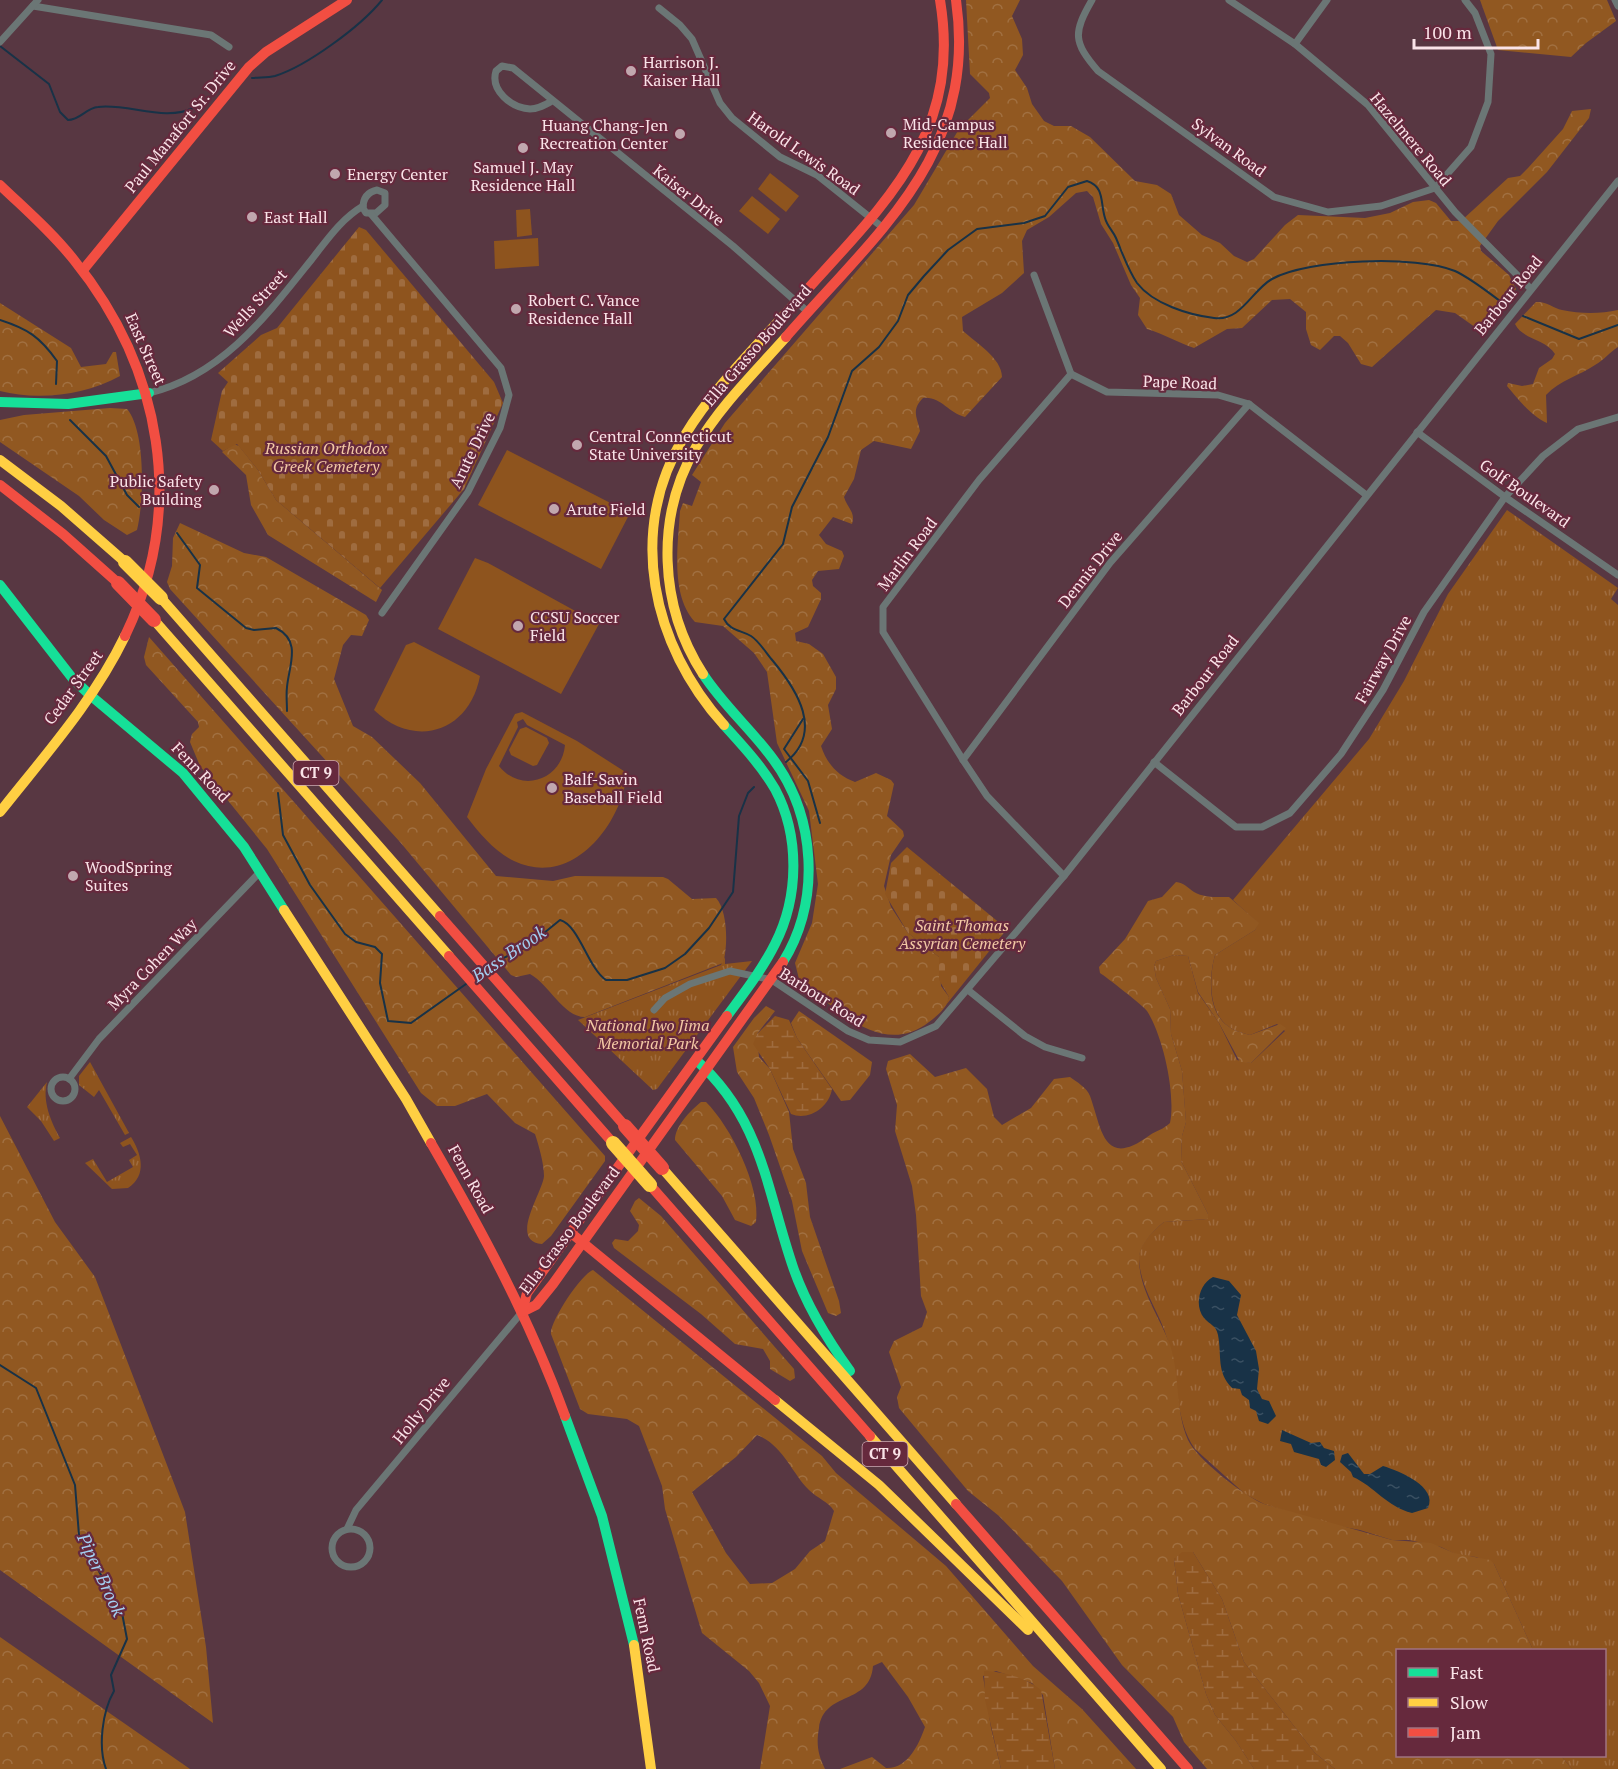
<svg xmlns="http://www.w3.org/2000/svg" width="1618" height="1769" viewBox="0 0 1618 1769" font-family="'PT Serif',serif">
<defs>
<pattern id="grass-tufts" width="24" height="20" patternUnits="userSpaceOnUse" patternTransform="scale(1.5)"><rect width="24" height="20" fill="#8e541e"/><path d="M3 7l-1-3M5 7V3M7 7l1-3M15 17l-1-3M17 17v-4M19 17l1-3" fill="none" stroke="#9f6c3f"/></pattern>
<pattern id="forest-crowns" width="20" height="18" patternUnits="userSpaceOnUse" patternTransform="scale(1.5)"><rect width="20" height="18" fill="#915821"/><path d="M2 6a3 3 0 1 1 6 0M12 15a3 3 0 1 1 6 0" fill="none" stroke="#a17041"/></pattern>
<pattern id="wetland-marsh" width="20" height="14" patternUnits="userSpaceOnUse" patternTransform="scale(1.5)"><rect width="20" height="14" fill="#8e541e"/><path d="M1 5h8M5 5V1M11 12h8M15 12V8" fill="none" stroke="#9f6c3f"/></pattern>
<pattern id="cemetery-stones" width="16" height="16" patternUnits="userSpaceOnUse" patternTransform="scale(1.5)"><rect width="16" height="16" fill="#8e541e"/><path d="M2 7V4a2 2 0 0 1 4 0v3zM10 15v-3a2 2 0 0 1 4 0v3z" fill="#9f6c3f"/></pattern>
<pattern id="water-ripples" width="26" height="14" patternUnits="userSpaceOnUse" patternTransform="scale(1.5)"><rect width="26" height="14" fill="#183247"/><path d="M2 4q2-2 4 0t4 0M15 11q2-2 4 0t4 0" fill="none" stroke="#3a5062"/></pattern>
</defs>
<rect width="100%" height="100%" fill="#583742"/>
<!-- grass -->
<g fill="url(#grass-tufts)">
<path d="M1507,510l111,78 -7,11 7,6v1164h-46l-11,-13h43v-106h-71l-39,-86 -18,-7 -19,-2 -16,-8 -32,-7h-17l-32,-10 -32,-6 -64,-20 -19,-10 -50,-45c-21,-29 -17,-77 -28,-111 -8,-27 -27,-50 -28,-79 -1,-14 15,-29 25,-37l44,-3v-5l-27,-53 1,-25 4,-14 -4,-51 -11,-37 -1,-25 -14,-31 -2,-12 2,-5 18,-6 14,1 10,37 21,30 18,37 14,3 34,-32 -8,-7 -27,11c-7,-2 -16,-4 -22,-9 -20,-14 -19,-50 -13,-71l40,-25 3,-7 -25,-23 136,-161 35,-58 44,-87z"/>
<path d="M725,957v7l27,-3 -95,128 -4,1 -75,-70 143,-55z"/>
<path d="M90,1062l39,71 -4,2 -26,-45 -5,7 -15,-12v-9z"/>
<path d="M47,1082c-5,19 4,40 13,56l-6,3 -13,-20 -14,-14z"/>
<path d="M131,1137c10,16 17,38 -3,51l-16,1 -27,-26 8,-4 14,23 26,-15 -4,-7 8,-5 -7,-11 -7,3 -3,-4z"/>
</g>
<!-- forest -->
<g fill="url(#forest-crowns)" fill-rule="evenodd">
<path d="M966,0h54l-8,16 10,23 1,16 -8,15 12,18 5,16 12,17 10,5h17l19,11 45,44 22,4 14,9 8,21 23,20 18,8 14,13 13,6 7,-3 31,-34 13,-10 67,3 25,-5 23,-11 16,-2 7,3 15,18h10l47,-43 12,-2 8,-8 35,-39 9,-18 19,-2 -2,9 -42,54 -49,49 -18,25 1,5 28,24 7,14 -29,42 -5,1 -27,-19 -19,-3 -64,57 -11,-3 -13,-21 -8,-7h-6l-14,14 -9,-5 -5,-16v-17l-16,-13 -18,1 -30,28 -15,1 -33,19c-17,-6 -30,-14 -47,-19l-9,-14 2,-17 -9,-13 -18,-42 -12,-19 -8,-27 -6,-6 -11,2 -27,24 -22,13 -5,11 2,32 -22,20 -40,24 1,14c12,11 39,27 39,46l-37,40c-17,-4 -24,-21 -42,-19 -12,12 -6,19 -3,33l-9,18 -37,-8 -13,9 -7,29 -10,18c3,11 12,15 8,27l-19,-7 -14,18 7,9 16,7 2,5 -5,13 -21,2 -6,9 1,6 8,7v6l-13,28 -13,6 1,8 13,3 14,10 13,23v12l-8,16 4,24 -11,17c6,18 17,30 34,36l21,-9 15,7 3,4 -7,32 16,15 1,5 -13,19 -7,31 7,21 17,26 31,24 2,29 8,11c-1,10 -12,19 -20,25 -47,37 -95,-15 -130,-43l-4,-16 17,-40 6,-39 -9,-73 -32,-68 -10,-71 -13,-19 -31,-27 -28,-4c-25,-27 -17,-77 -15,-111l3,-8 9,3 9,-24 -9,-7 33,-52 189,-218 45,-76 31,-31 -1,-5 -19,-19z"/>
<path d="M1480,0h127l9,21 -30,22 -15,14 -73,-7z"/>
<path d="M1536,302c10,-1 17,6 26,8 18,4 39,4 56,0v37c-8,5 -14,13 -23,18 -16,11 -35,15 -49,30l1,28c-16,-7 -29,-24 -40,-37l1,-3 14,3 11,-2 6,-16 13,-9 3,-5c-9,-15 -32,-14 -40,-30z"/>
<path d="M0,303l71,45 10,19 25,-3 7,-12h3l4,24c-34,19 -82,25 -120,15z"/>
<path d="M110,408l17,1c19,22 17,93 10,121l-10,5 -23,-15 -25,-24 -79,-54v-22l24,-5z"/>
<path d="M234,444l5,2 19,24 18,30 106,90 -6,12 -108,-67 -17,-30 -5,-30 -24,-23z"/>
<path d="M180,523l64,30 22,4 100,58 3,5 -7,16 -11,-1 -8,10 -9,34 19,47 19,11 48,46 76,93 57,5 22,-5 88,1 5,2 24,20 24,-1c12,13 12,49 7,65l-138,54c-22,0 -36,-33 -55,-43l-14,3 -5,-2 -111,-133 -230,-253 -3,-7 5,-16 1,-28z"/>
<path d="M149,637l456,519v5l-54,75 -9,8c-34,-3 1,-52 2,-68 0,-12 -5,-30 -9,-42l-20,-11 -28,-29 -32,12h-18l-16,-13 -154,-244 -67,-83 -10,-24 2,-8 7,-7 -1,-5 -52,-57 -2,-8z"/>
<path d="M1176,882c8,1 11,5 18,10 10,6 24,5 35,5l30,26 -4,7 -40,25c-6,21 -8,57 13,71 6,5 15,7 22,9l30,-11 6,4 -35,35 -11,-1 -21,-39 -21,-31 -10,-36 -14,-1 -18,6 -2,5 2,12 14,31 1,25 11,37 4,51 -4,14 -1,25 27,53v5l-44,3c-10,8 -25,23 -25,37 0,31 21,58 31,86 10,30 5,65 18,95 9,19 56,56 76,64l128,36 39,3 23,10 36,7 4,4 39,86h-135v106h163l11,13h-237l-20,-16 -71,-91 -22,-63 -29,-47 -19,7 4,35 28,100 9,21 21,26 18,28h-47l-23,-27 -11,-25 -51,-52 -60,-84 -63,-65 -31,-25 -69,-83 -2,-11 4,-10 -12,-35 5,-11 28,-14 5,-15 -6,-16 -5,-81 -4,-29 -17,-55 2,-26 -11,-36 2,-8 22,-7 25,23 31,-9 21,21 7,28 8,8 29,-17 23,-29 16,-2c7,5 17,11 20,19 12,33 13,74 60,39 6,-4 14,-6 20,-12 6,-29 -7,-87 -23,-112 -2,-4 -42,-35 -47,-38l-1,-6 26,-28 23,-38 14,-4z"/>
<path d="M766,1006l9,5 -18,23 2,23 11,12 19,43 4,37 13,34 4,34 29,84 2,12 -5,3 -8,-3 -26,-62 -10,-50 -23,-66 -15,-37 -17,-26 -4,-25 21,-29z"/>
<path d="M799,1011l73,51 -2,13 -20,25 -9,1 -44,-63 -6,-15z"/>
<path d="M701,1102h5c25,25 55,85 50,120l-5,4 -16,-6 -13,-24 -47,-56c0,-14 15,-29 26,-38z"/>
<path d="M0,1116l55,106 40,55 90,235 21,135 7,76 -213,-153z"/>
<path d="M639,1198l22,18 133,153 1,9 -5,3 -20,-12v-8l-7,-12 -28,-5 -34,-30 -87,-66 -2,-5 3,-4 13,2 10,-10 1,-6 -9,-14 5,-10z"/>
<path d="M593,1270l229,186 14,17 110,93 87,100 49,43 54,60h-81l-12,-74 -11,-12 -36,-12 -13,5 8,52 10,41h-161l32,-12 14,11c22,1 33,-24 39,-41l-17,-30 -26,-35 -9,4c-3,40 -49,24 -54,62 -3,16 -1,27 6,41h-65l10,-63 -11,-23 -10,-12 -47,-38 -37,-124 -3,-23 -23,-60 -12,-7 -39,-5 -8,-5 -29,-75c-2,-11 30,-60 42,-64zM757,1435c26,10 34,37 52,55 8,8 20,12 25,21l-9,30 -15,10 -15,18 -23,14 -22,1 -24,-31 -34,-61 44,-35z"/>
<path d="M0,1637l190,132h-190z"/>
</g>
<!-- wetland -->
<g fill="url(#wetland-marsh)">
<path d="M775,1016l14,4 8,18 35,51c-3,19 -24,32 -41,25l-21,-45 -17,-25 4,-10z"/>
<path d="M1182,1552h11l29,47 22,63 71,91 20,16h-81l-18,-28 -21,-26 -9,-21 -28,-100 -4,-35z"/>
<path d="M984,1671c18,0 43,7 57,19l14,79h-54l-16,-69z"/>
</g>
<!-- cemetery -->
<g fill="url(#cemetery-stones)">
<path d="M359,227l7,3 128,152 9,21 -39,86 -84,99 -104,-88 -18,-30 -21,-26 -14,7 -12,-11 11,-49 6,-9 -10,-9 43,-38 16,-7z"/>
<path d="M907,847l100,82 -61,76 3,-8 -10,-17v-23l-31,-24 -23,-39 6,-31z"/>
</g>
<!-- pitch -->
<g fill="#8e541e" fill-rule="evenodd">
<path d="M770,173l29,23 -13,16 -28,-23z"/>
<path d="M752,196l28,23 -12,15 -29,-23z"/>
<path d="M530,209l2,26 -15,2 -1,-27z"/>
<path d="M538,238l1,28 -44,3 -1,-28z"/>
<path d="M507,450l123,63 -29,56 -123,-64z"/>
<path d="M475,558l13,5 111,61 -38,70 -123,-65z"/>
<path d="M414,642l66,34c-11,57 -66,73 -106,34l32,-65z"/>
<path d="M522,712l55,29 50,32c-5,51 -55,116 -113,88 -19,-9 -34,-27 -47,-44l19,-48 29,-55zM523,719l4,6 38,20c-3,35 -44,49 -66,21l19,-39 -1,-5z"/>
<path d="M526,727l21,11 2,5 -12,22 -4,1 -22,-11 -2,-5 11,-21z"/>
</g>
<!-- water -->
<g fill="url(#water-ripples)">
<path d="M1213,1277l16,4 12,14 -4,20 19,36 3,18 -2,20 5,10 7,2 7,15 -8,8 -9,-3 -3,-10 -6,-3 -1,-8 -7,-5 -2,-6 -8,-1c-16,-16 -10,-32 -14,-53 -2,-10 -8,-10 -14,-17 -10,-12 -5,-34 9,-41z"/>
<path d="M1282,1430l29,13 9,-1 4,6 10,3 1,9 -9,7 -5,-2 -2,-6 -25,-7 -3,-8 -11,-3z"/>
<path d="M1348,1453l16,21h6l13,-8c17,5 55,21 45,42l-16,5c-25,-6 -38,-27 -59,-36l-2,-5 -11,-10 2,-7z"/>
</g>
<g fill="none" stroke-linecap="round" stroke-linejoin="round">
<!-- stream -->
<g stroke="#183247" stroke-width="2">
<path d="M0,46l49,38 11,28 8,8c12,0 18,-12 30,-13 31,-4 67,16 97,0"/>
<path d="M252,78c8,-1 15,0 23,-2 32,-10 86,-50 107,-76"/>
<path d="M1523,316l56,23 39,-14"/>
<path d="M0,320c28,9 40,17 57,41l-1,23"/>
<path d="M70,420l36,36 21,39 12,12"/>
<path d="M177,533l23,32 -3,23 49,40 8,2 22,-2c26,13 13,37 11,59 -1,8 0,16 0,24"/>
<path d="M803,719l-19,30 24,32 12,42"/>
<path d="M786,762c38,-30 11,-72 -13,-101 -7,-8 -14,-20 -22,-25 -10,-6 -21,-5 -27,-17l59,-75 9,-37 36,-70 24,-66 27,-24 19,-26 10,-26 16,-19 24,-26 29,-21 47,-6 21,-7 23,-29 19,-6c18,6 13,21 18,37 2,8 8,13 11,20 6,14 12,32 21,45 16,21 52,32 77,35 27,4 38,-28 58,-39 36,-20 145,-24 183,-8 17,8 34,22 49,33"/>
<path d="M278,793l5,42 27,50 35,49 11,8 19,5 7,7 -2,29 8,38 23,2 55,-39"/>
<path d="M489,965l39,-19 32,-26c19,5 28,48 46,60h21l38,-12 20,-14 24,-26 24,-36 6,-76 9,-23 6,-6"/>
<path d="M0,1365l36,23 39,97 4,50 43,78 5,26 -16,36 3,16c-12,21 -16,56 -8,78"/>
</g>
<!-- street -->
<g stroke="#6b7675" stroke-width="7">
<path d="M1092,0c-19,33 -19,42 6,71l176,126 54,15 53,-6 54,-18 36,-41 17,-45 3,-48 -16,-41 -10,-13"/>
<path d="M1229,0l66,44 73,61 87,107 76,77"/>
<path d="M1615,0l3,6"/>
<path d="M33,6l178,29 18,12"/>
<path d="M659,8l21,17 12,14 28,64 12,15 48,39 37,18 65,52"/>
<path d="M0,42l38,-42"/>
<path d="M1295,44l32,-44"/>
<path d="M552,101c-7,4 -14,8 -22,8 -19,-1 -40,-19 -34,-38l6,-5 11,2 220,178 75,66"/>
<path d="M377,190l8,3v12l-9,8h-10l-3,-5c0,-10 5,-16 14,-18z"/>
<path d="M371,214l130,154 8,27 -9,33 -32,64 -86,121"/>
<path d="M1034,275l37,99 36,18 111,3 31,9 116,90"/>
<path d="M149,393c73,-17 119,-79 163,-134 15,-19 29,-40 51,-53"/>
<path d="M1417,432l88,65 113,78"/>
<path d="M963,760l147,-197 139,-159"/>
<path d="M1154,762l82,65h26l28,-14 51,-59 42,-64 41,-78 81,-115 38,-41 35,-27 40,-12"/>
<path d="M1064,876l-77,-80 -24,-36 -80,-128v-25l96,-127 92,-106"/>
<path d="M968,990l57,46 20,11 37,11"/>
<path d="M654,1010l11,-12 25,-14 40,-13 42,9 76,51 21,9 31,2 36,-16 128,-150 554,-695"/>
<circle cx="63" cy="1089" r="12"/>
<path d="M69,1079l30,-40 161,-167"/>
<circle cx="351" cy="1548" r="19"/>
<path d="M347,1529l9,-19 166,-198"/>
</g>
<!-- fast -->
<g stroke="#16e098" stroke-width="10">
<path d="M0,402l68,2 81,-11"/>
<path d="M0,585l73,94 17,16"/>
<path d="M703,674c20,31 48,55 70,85 43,58 48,141 10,203"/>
<path d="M90,695l93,78 61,74 40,63"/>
<path d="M724,725c18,20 37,40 51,64 25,47 24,108 0,155 -13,26 -31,49 -48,72"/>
<path d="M696,1060c66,59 70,128 97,207 13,38 34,72 57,104"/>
<path d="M565,1416l37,100 32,129"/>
</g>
<!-- slow -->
<g stroke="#ffcf43" stroke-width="10">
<path d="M0,460l61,46 64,56"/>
<path d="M161,598l279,318"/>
<path d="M154,620l295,336"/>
<path d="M703,674c-44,-68 -48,-157 -7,-227 24,-41 59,-75 90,-110"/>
<path d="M724,725c-72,-80 -98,-194 -39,-290 30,-49 73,-90 111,-133"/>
<path d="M0,812c45,-57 93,-110 125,-176"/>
<path d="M284,910l122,189 25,44"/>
<path d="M662,1168l294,336"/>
<path d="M775,1400l104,85 149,145"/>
<path d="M870,1436l291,333"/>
<path d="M634,1645l17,124"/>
</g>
<!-- jam -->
<g stroke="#f24e42" stroke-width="10">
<path d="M0,185c25,24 52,47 74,75 88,109 113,248 51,376"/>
<path d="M83,270l166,-203 17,-15 81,-52"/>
<path d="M796,302c84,-95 167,-163 144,-302"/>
<path d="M786,337c92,-106 192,-183 170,-337"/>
<path d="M0,485l63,49 55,49"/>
<path d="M440,916l185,210"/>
<path d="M449,956l164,187"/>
<path d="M431,1143c51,88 99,177 134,273"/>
<path d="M650,1185l220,251"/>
<path d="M571,1233l204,167"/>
<path d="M522,1312l14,-7 17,-21 230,-322"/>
<path d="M522,1312l5,-19 200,-277"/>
<path d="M956,1504l232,265"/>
</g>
<!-- slow-bridge -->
<g stroke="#ffcf43" stroke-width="14">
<path d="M125,562l36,36"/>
<path d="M613,1143l37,42"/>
</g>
<!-- jam-bridge -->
<g stroke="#f24e42" stroke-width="14">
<path d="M118,583l36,37"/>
<path d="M625,1126l37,42"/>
</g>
</g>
<!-- markers -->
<g fill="#c1a7ae" stroke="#66293d" stroke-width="2">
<circle cx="631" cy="71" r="6"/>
<circle cx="891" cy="133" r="6"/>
<circle cx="680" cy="134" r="6"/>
<circle cx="523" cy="148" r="6"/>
<circle cx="335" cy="174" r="6"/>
<circle cx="252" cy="217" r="6"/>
<circle cx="516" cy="309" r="6"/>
<circle cx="577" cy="445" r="6"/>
<circle cx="214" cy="490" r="6"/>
<circle cx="554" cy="509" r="6"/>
<circle cx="518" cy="626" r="6"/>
<circle cx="552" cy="788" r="6"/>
<circle cx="73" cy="876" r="6"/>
</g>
<g text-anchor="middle" stroke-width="4.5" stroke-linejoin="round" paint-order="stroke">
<!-- shield labels -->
<g fill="#66293d" stroke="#ceabb5" stroke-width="1.5">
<rect x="293.5" y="761" width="45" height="24" rx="4.5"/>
<rect x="862.5" y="1442" width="45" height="24" rx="4.5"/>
</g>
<g font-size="15" font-weight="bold" fill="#fae3e8">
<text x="316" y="778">CT 9</text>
<text x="885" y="1459">CT 9</text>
</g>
<!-- poi labels -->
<g font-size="16" fill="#fae3e8" stroke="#66293d" text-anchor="start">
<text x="643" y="68">Harrison J.<tspan x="643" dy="18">Kaiser Hall</tspan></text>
<text x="903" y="130">Mid-Campus<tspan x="903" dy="18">Residence Hall</tspan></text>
<text x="668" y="131" text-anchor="end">Huang Chang-Jen<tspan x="668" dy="18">Recreation Center</tspan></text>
<text x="523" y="173" text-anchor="middle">Samuel J. May<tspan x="523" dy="18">Residence Hall</tspan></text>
<text x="347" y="180">Energy Center</text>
<text x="264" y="223">East Hall</text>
<text x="528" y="306">Robert C. Vance<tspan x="528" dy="18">Residence Hall</tspan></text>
<text x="589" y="442">Central Connecticut<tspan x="589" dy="18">State University</tspan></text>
<text x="202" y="487" text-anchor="end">Public Safety<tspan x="202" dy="18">Building</tspan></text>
<text x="566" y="515">Arute Field</text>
<text x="530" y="623">CCSU Soccer<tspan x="530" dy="18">Field</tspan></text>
<text x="564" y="785">Balf-Savin<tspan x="564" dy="18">Baseball Field</tspan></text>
<text x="85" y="873">WoodSpring<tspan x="85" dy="18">Suites</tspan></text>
</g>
<!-- street labels -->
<g font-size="16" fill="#fae3e8" stroke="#66293d">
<text transform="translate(180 126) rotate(-51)" y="6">Paul Manafort Sr. Drive</text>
<text transform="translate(1411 139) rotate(50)" y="6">Hazelmere Road</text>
<text transform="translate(1229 147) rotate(36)" y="6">Sylvan Road</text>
<text transform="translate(804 153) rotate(35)" y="6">Harold Lewis Road</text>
<text transform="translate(689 195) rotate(39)" y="6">Kaiser Drive</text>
<text transform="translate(1508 295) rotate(-51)" y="6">Barbour Road</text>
<text transform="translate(255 303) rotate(-48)" y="6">Wells Street</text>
<text transform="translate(757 345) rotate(-49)" y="6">Ella Grasso Boulevard</text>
<text transform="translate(146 349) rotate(66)" y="6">East Street</text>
<text transform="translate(1180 382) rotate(2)" y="6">Pape Road</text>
<text transform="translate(472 450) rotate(-64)" y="6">Arute Drive</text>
<text transform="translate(1525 493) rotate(35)" y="6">Golf Boulevard</text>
<text transform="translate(907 554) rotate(-53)" y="6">Marlin Road</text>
<text transform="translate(1090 569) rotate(-52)" y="6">Dennis Drive</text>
<text transform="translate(1383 659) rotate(-61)" y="6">Fairway Drive</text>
<text transform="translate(1205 675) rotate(-52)" y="6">Barbour Road</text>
<text transform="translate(73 687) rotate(-54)" y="6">Cedar Street</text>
<text transform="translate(201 772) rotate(46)" y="6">Fenn Road</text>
<text transform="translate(152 964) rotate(-46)" y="6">Myra Cohen Way</text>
<text transform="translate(822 997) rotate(32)" y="6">Barbour Road</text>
<text transform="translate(471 1179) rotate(61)" y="6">Fenn Road</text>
<text transform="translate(569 1230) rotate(-53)" y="6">Ella Grasso Boulevard</text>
<text transform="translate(421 1410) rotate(-51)" y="6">Holly Drive</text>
<text transform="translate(647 1635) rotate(78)" y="6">Fenn Road</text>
</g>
<!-- park labels -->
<g font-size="16" font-style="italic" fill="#f3c9a5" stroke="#66293d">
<text x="326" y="454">Russian Orthodox<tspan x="326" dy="18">Greek Cemetery</tspan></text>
<text x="962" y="931">Saint Thomas<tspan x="962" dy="18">Assyrian Cemetery</tspan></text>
<text x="648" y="1031">National Iwo Jima<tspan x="648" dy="18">Memorial Park</tspan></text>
</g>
<!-- water labels -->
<g font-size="18" font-style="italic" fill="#a2cef0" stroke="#66293d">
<text transform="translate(509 954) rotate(-34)" y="6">Bass Brook</text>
<text transform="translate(101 1575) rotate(65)" y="6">Piper Brook</text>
</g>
</g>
<!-- legend -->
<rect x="1396" y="1649" width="210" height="108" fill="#66293d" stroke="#a17381" stroke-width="1.5"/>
<rect x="1408" y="1668" width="30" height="9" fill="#16e098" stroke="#a17381" stroke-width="1.5"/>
<text x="1450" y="1679" font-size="18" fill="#fae3e8">Fast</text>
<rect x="1408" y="1698" width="30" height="9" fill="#ffcf43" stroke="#a17381" stroke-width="1.5"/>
<text x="1450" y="1709" font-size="18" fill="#fae3e8">Slow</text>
<rect x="1408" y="1728" width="30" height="9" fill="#f24e42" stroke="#a17381" stroke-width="1.5"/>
<text x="1450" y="1739" font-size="18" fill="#fae3e8">Jam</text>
<!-- scale -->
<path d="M1414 39v9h124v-9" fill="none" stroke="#fae3e8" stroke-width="3"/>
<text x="1423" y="39" font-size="18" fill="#fae3e8" stroke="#66293d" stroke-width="4.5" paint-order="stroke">100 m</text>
</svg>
